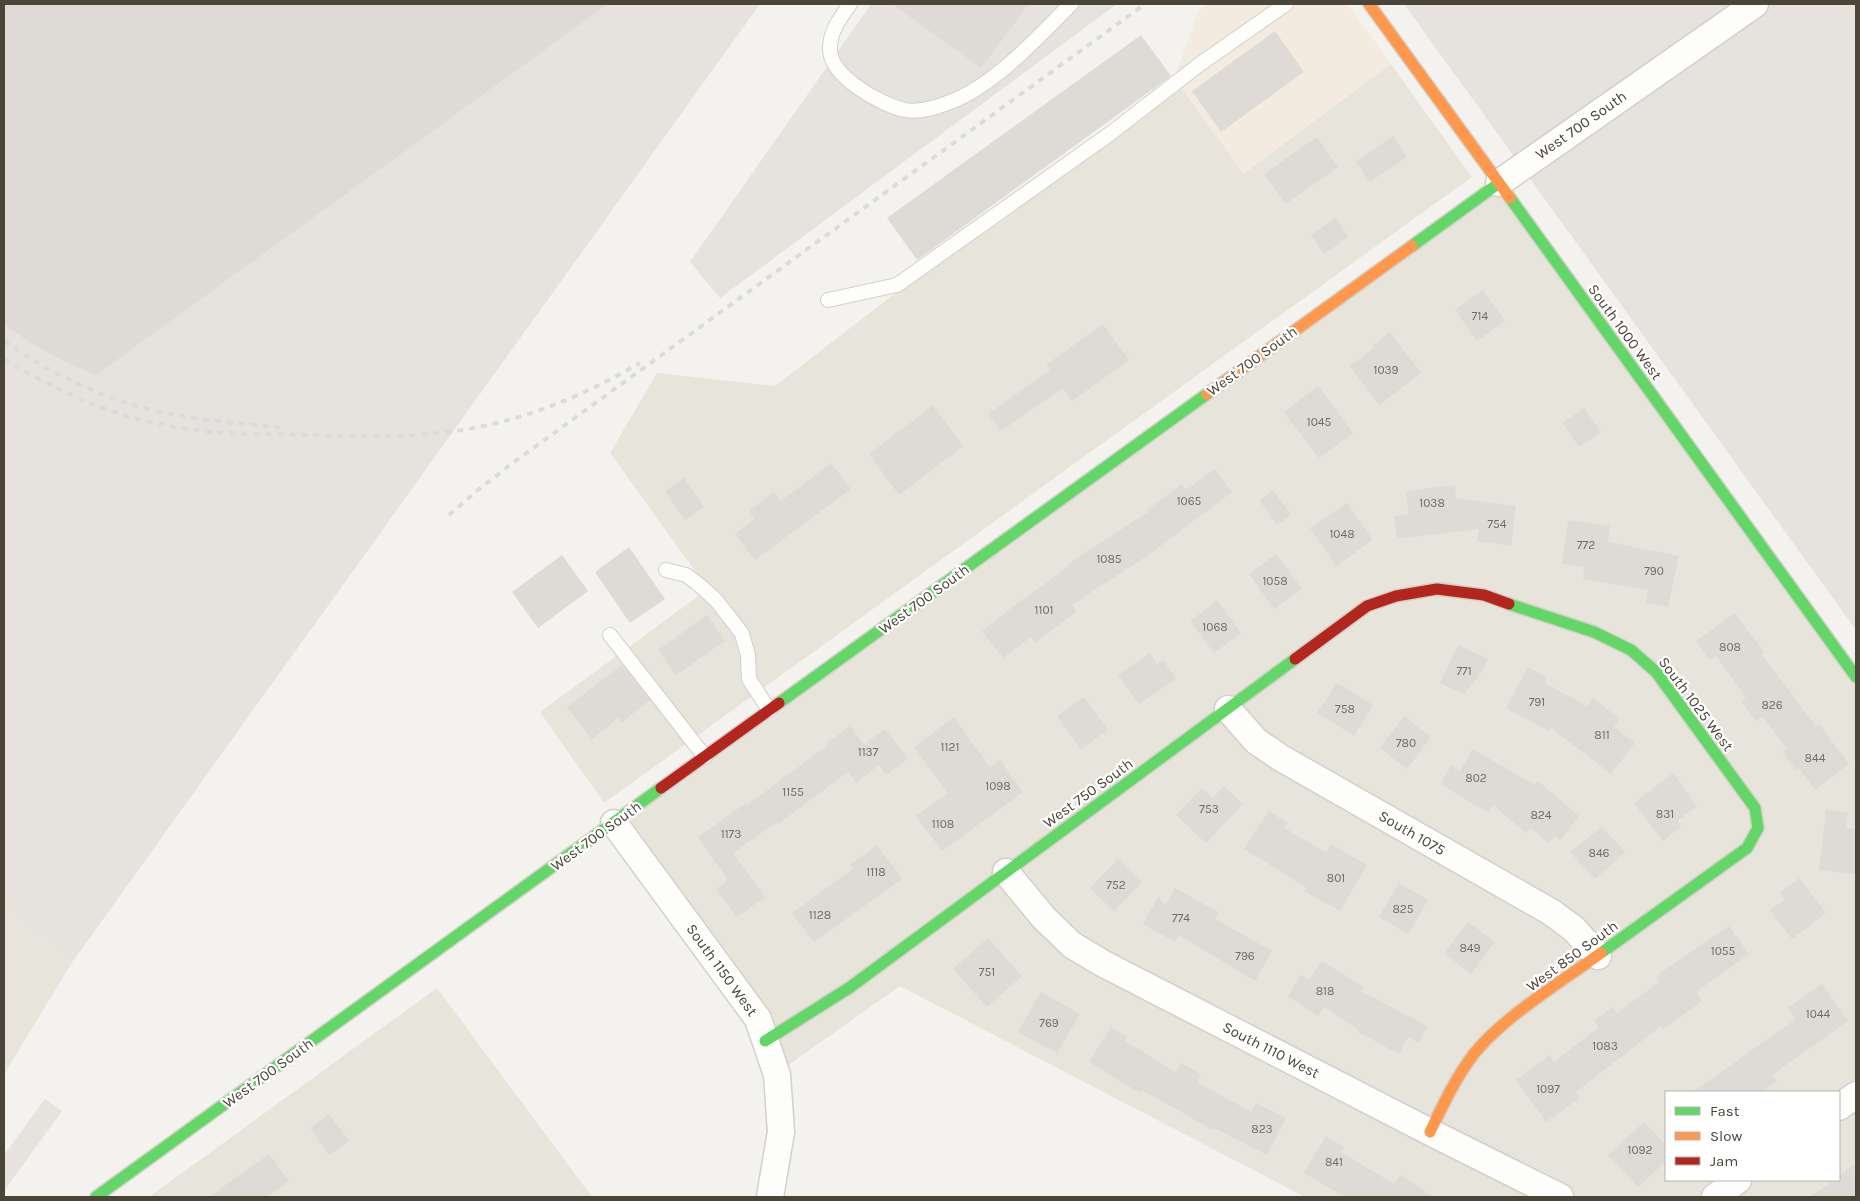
<svg xmlns="http://www.w3.org/2000/svg" width="1860" height="1201" viewBox="0 0 1860 1201" font-family="Karla,sans-serif">
<rect width="100%" height="100%" fill="#f4f2ee"/>
<!-- residential -->
<g fill="#e7e4dc" fill-rule="evenodd">
<path d="M1391,64l81,113 -868,626 -64,-91 168,-123 -98,-136 47,-80 118,13 399,-308 70,95z"/>
<path d="M1499,187l357,500v510h-551l-405,-211 -116,82 -175,-245zM1666,1092h173v88h-173z"/>
<path d="M4,904l69,57 -69,113z"/>
<path d="M437,988l155,209h-443z"/>
</g>
<!-- commercial -->
<path fill="#f3ebdf" d="M1208,4h140l43,60 -148,109 -69,-95 25,-68z"/>
<!-- industrial -->
<g fill="#e6e2de">
<path d="M4,4h756l-687,957 -69,-57z"/>
<path d="M871,4h246l-397,294 -30,-36z"/>
<path d="M1404,4h452v626l-369,-511z"/>
</g>
<!-- parking -->
<path fill="#e6e3df" d="M45,1099l17,12 -58,80v-36z"/>
<!-- building -->
<g fill="#dedbd6">
<path d="M4,4h604l-512,371 -33,-14 -32,-18 -27,-18z"/>
<path d="M892,4h137l-48,64z"/>
<path d="M1275,31l29,41 -83,60 -29,-41z"/>
<path d="M1141,35l30,41 -254,184 -30,-42z"/>
<path d="M1393,136l14,21 -37,25 -14,-20z"/>
<path d="M1317,137l21,30 -52,37 -22,-30z"/>
<path d="M1336,218l12,19 -24,17 -13,-19z"/>
<path d="M1483,290l22,31 -28,20 -22,-31z"/>
<path d="M1103,324l26,36 -57,41 -9,-13 -62,43 -13,-17 62,-44 -4,-5z"/>
<path d="M1390,332l31,41 -42,32 -29,-39 24,-18 -2,-2z"/>
<path d="M1318,386l35,47 -34,25 -35,-46z"/>
<path d="M933,406l30,40 -64,49 -30,-41z"/>
<path d="M1584,408l17,24 -22,15 -17,-24z"/>
<path d="M831,463l20,26 -96,71 -20,-26 20,-15 -6,-8 25,-19 7,9z"/>
<path d="M1215,469l17,23 -81,61 -79,52 5,7 -42,30 -4,-5 -28,21 -21,-27 29,-23 57,-41 -1,-2 81,-53 -1,-2 35,-26 4,6z"/>
<path d="M684,478l20,29 -19,13 -20,-29z"/>
<path d="M1455,485l1,13 60,8 -5,40 -34,-5 2,-12 -82,10 -3,-23 15,-2 -3,-23z"/>
<path d="M1273,490l18,25 -14,10 -18,-25z"/>
<path d="M1347,503l26,37 -37,26 -26,-38z"/>
<path d="M1568,520l42,6 -2,16 71,14 -11,51 -22,-4 2,-13 -65,-11 1,-12 -22,-3z"/>
<path d="M629,547l36,52 -35,24 -35,-51z"/>
<path d="M1276,554l26,35 -28,20 -25,-35z"/>
<path d="M562,555l26,36 -50,37 -26,-36z"/>
<path d="M1217,601l24,32 -27,20 -24,-32z"/>
<path d="M1735,613l29,39 -3,2 55,72 3,-2 30,40 -34,26 -16,-22 -3,2 -14,-18 5,-4 -25,-31 -6,4 -15,-20 5,-4 -30,-41 -6,4 -14,-19z"/>
<path d="M707,615l18,26 -49,34 -18,-25z"/>
<path d="M1458,645l30,14 -4,10 -20,25 -24,-11z"/>
<path d="M1150,653l7,11 6,-4 13,19 -37,25 -21,-29z"/>
<path d="M622,665l28,35 -28,22 -4,-4 -26,21 -25,-32z"/>
<path d="M1528,667l19,11 -2,5 42,23 6,-8 27,21 -6,8 21,16 -24,31 -60,-46 -2,3 -43,-23z"/>
<path d="M1337,683l36,22 -19,31 -37,-23z"/>
<path d="M1084,697l24,33 -27,19 -24,-33z"/>
<path d="M1404,716l27,21 -24,32 -27,-21z"/>
<path d="M954,717l36,50 10,-7 23,32 -81,59 -26,-35 32,-23 -34,-46z"/>
<path d="M850,726l14,18 21,-15 23,30 -22,16 -7,-10 -23,18 -8,-11 -70,52 -1,-2 -44,31 32,44 -28,20 -21,-28 12,-9 -30,-43 48,-34 1,2 81,-60 -1,-2z"/>
<path d="M1473,749l61,36 4,-4 41,35 -19,24 -5,-5 -6,8 -19,-15 -4,5 -33,-28 -5,8 -48,-29 11,-18 9,5z"/>
<path d="M1673,773l24,33 -20,15 4,6 -18,14 -29,-38z"/>
<path d="M1224,786l19,18 -37,39 -30,-28 26,-27 11,10z"/>
<path d="M1826,810l22,3 -2,15 10,1v45l-37,-4z"/>
<path d="M1269,811l19,12 -3,5 41,25 5,-9 36,21 -27,46 -36,-20 2,-4 -62,-38z"/>
<path d="M1602,827l23,25 -30,27 -25,-27z"/>
<path d="M877,845l25,34 -88,63 -22,-29 61,-44 -3,-4z"/>
<path d="M1118,859l24,23 -28,29 -24,-23z"/>
<path d="M1799,878l27,35 -34,26 -22,-29 15,-11 -5,-6z"/>
<path d="M1399,883l29,17 -20,34 -29,-17z"/>
<path d="M1175,888l43,24 -3,7 57,32 -17,30 -76,-46 -4,7 -32,-18 15,-27 8,8z"/>
<path d="M1468,922l27,20 -24,32 -27,-21z"/>
<path d="M1729,926l20,28 -53,38 6,9 -39,28 -2,-3 -85,66 4,6 -34,24 -30,-42 34,-25 4,7 45,-35 -5,-6 18,-14 5,6 42,-31 -3,-6z"/>
<path d="M988,938l34,38 -35,31 -34,-38z"/>
<path d="M1322,961l41,26 -2,4 66,35 -8,17 -11,-6 -9,17 -41,-22 1,-2 -35,-23 -6,9 -30,-20 13,-21 8,5z"/>
<path d="M1822,984l26,37 -76,54 5,6 -16,11h-68l103,-73 -8,-11z"/>
<path d="M1041,992l39,22 -23,39 -39,-21z"/>
<path d="M1111,1027l16,10 -2,4 51,31 5,-9 20,11 -4,8 54,30 5,-9 30,15 -19,37 -53,-27 -1,2 -71,-40 -2,3 -51,-31z"/>
<path d="M329,1114l20,27 -20,14 -19,-27z"/>
<path d="M1644,1122l22,23v16l-28,26 -30,-32z"/>
<path d="M1326,1136l18,11 -3,5 53,32 7,-9 33,22h-89l-41,-24z"/>
<path d="M269,1154l20,27 -22,16h-58z"/>
<path d="M1856,1163v34h-46l24,-17h5v-4z"/>
</g>
<g fill="none" stroke-linecap="round" stroke-linejoin="round">
<!-- lane casing -->
<g stroke="#d2d0cb" stroke-width="16">
<g id="lane">
<path d="M850,4c-9,13 -20,27 -20,44 -1,28 51,57 75,62 15,3 32,-3 45,-8 44,-16 89,-66 121,-98"/>
<path d="M828,300l69,-15 214,-152 89,-69 86,-60"/>
<path d="M666,570l20,5 12,9 17,15 19,24 8,11 6,21 1,24 20,31"/>
<path d="M610,635l95,122"/>
</g>
</g>
<!-- street casing -->
<g stroke="#d2d0cb" stroke-width="29">
<g id="street">
<path d="M1499,183l256,-179"/>
<path d="M1228,709l28,32 25,17 270,154 23,17 24,27"/>
<path d="M614,823l144,196 19,56 4,57 -11,65"/>
<path d="M1006,872l38,46 28,27 30,18 328,169 130,65"/>
<path d="M1839,1107l17,-12"/>
<path d="M1715,1197l23,-17"/>
</g>
</g>
<!-- fast casing -->
<g stroke="#d3cfc5" stroke-width="14">
<g id="fast">
<path d="M1510,198l346,479"/>
<path d="M1412,246l87,-63"/>
<path d="M1509,604l85,28 37,18 25,22 99,136 3,20 -11,20 -146,105"/>
<path d="M779,703l428,-309"/>
<path d="M765,1041l84,-53 446,-329"/>
<path d="M96,1197l565,-409"/>
</g>
</g>
<!-- slow casing -->
<g stroke="#d3cfc5" stroke-width="14">
<g id="slow">
<path d="M1369,4l141,194"/>
<path d="M1207,394l205,-148"/>
<path d="M1430,1132c13,-27 25,-53 43,-77 30,-38 88,-73 128,-102"/>
</g>
</g>
<!-- jam casing -->
<g stroke="#d3cfc5" stroke-width="14">
<g id="jam">
<path d="M1295,659l72,-53 29,-10 41,-7 47,6 25,9"/>
<path d="M661,788l118,-85"/>
</g>
</g>
<!-- lane -->
<use href="#lane" stroke="#fdfdfc" stroke-width="14"/>
<!-- street -->
<use href="#street" stroke="#fdfdfc" stroke-width="26"/>
<!-- fast -->
<use href="#fast" stroke="#63d668" stroke-width="11"/>
<!-- slow -->
<use href="#slow" stroke="#ff974d" stroke-width="11"/>
<!-- jam -->
<use href="#jam" stroke="#b3261e" stroke-width="11"/>
<!-- rail -->
<g stroke="#dbdbda" stroke-width="4" stroke-dasharray="6 6" stroke-linecap="butt">
<path d="M4,341c45,31 94,56 148,69 43,11 88,13 132,18"/>
<path d="M4,359c60,36 119,62 189,71 40,5 81,4 121,5 41,1 83,3 125,-2 72,-7 139,-34 201,-70"/>
<path d="M449,515l29,-25 32,-25 635,-461"/>
</g>
</g>
<g text-anchor="middle" stroke-width="4.5" stroke-linejoin="round" paint-order="stroke">
<!-- number labels -->
<g font-size="12" fill="#706a61">
<text x="1480" y="320">714</text>
<text x="1386" y="374">1039</text>
<text x="1319" y="426">1045</text>
<text x="1189" y="505">1065</text>
<text x="1432" y="507">1038</text>
<text x="1497" y="528">754</text>
<text x="1342" y="538">1048</text>
<text x="1586" y="549">772</text>
<text x="1109" y="563">1085</text>
<text x="1654" y="575">790</text>
<text x="1275" y="585">1058</text>
<text x="1044" y="614">1101</text>
<text x="1215" y="631">1068</text>
<text x="1730" y="651">808</text>
<text x="1464" y="675">771</text>
<text x="1537" y="706">791</text>
<text x="1772" y="709">826</text>
<text x="1345" y="713">758</text>
<text x="1602" y="739">811</text>
<text x="1406" y="747">780</text>
<text x="950" y="751">1121</text>
<text x="868" y="756">1137</text>
<text x="1815" y="762">844</text>
<text x="1476" y="782">802</text>
<text x="998" y="790">1098</text>
<text x="793" y="796">1155</text>
<text x="1209" y="813">753</text>
<text x="1665" y="818">831</text>
<text x="1541" y="819">824</text>
<text x="943" y="828">1108</text>
<text x="731" y="838">1173</text>
<text x="1599" y="857">846</text>
<text x="876" y="876">1118</text>
<text x="1336" y="882">801</text>
<text x="1116" y="889">752</text>
<text x="1403" y="913">825</text>
<text x="820" y="919">1128</text>
<text x="1181" y="922">774</text>
<text x="1470" y="952">849</text>
<text x="1723" y="955">1055</text>
<text x="1245" y="960">796</text>
<text x="987" y="976">751</text>
<text x="1325" y="995">818</text>
<text x="1818" y="1018">1044</text>
<text x="1049" y="1027">769</text>
<text x="1605" y="1050">1083</text>
<text x="1548" y="1093">1097</text>
<text x="1262" y="1133">823</text>
<text x="1640" y="1154">1092</text>
<text x="1334" y="1166">841</text>
</g>
<!-- street labels -->
<g font-size="15" fill="#4b4439" stroke="#fff">
<text transform="translate(1581 125) rotate(-35)" y="5">West 700 South</text>
<text transform="translate(1625 332) rotate(54)" y="5">South 1000 West</text>
<text transform="translate(1252 361) rotate(-36)" y="5">West 700 South</text>
<text transform="translate(924 599) rotate(-36)" y="5">West 700 South</text>
<text transform="translate(1696 704) rotate(53)" y="5">South 1025 West</text>
<text transform="translate(1088 793) rotate(-36)" y="5">West 750 South</text>
<text transform="translate(1412 833) rotate(30)" y="5">South 1075</text>
<text transform="translate(596 836) rotate(-36)" y="5">West 700 South</text>
<text transform="translate(1572 956) rotate(-36)" y="5">West 850 South</text>
<text transform="translate(722 970) rotate(54)" y="5">South 1150 West</text>
<text transform="translate(1271 1050) rotate(27)" y="5">South 1110 West</text>
<text transform="translate(268 1073) rotate(-36)" y="5">West 700 South</text>
</g>
</g>
<!-- border -->
<rect width="1860" height="1201" fill="none" stroke="#4b4439" stroke-width="10"/>
<!-- legend -->
<rect x="1665" y="1091" width="175" height="90" fill="#ffffff" stroke="#b7b4b0"/>
<rect x="1675" y="1107" width="25" height="8" fill="#63d668" stroke="#b7b4b0"/>
<text x="1710" y="1116" font-size="15" fill="#4b4439">Fast</text>
<rect x="1675" y="1132" width="25" height="8" fill="#ff974d" stroke="#b7b4b0"/>
<text x="1710" y="1141" font-size="15" fill="#4b4439">Slow</text>
<rect x="1675" y="1157" width="25" height="8" fill="#b3261e" stroke="#b7b4b0"/>
<text x="1710" y="1166" font-size="15" fill="#4b4439">Jam</text>
</svg>
